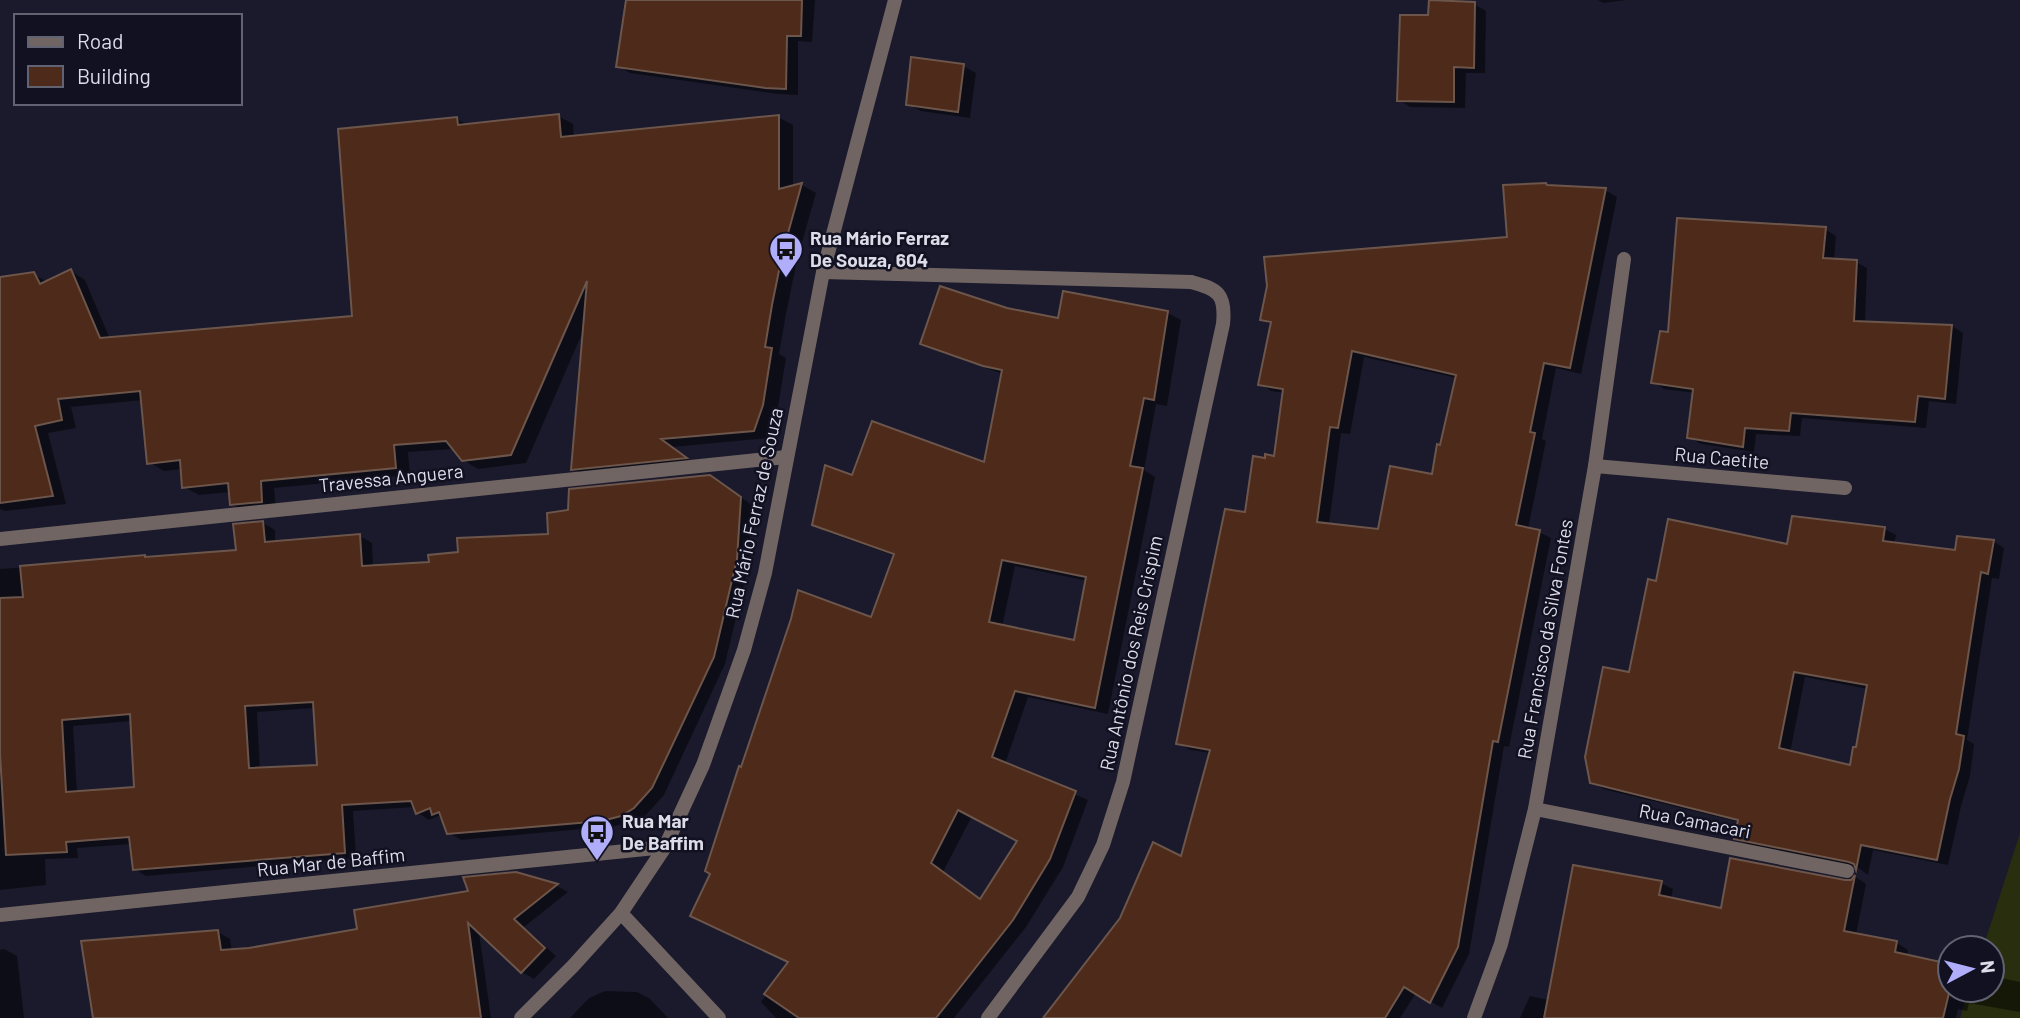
<svg xmlns="http://www.w3.org/2000/svg" width="2020" height="1018" viewBox="0 0 2020 1018" font-family="Barlow,sans-serif">
<rect width="100%" height="100%" fill="#1a1a2c"/>
<!-- green -->
<path fill="#292e0e" d="M2020,833v185h-60l9,-28h23v-42h-9z"/>
<!-- shadow -->
<g fill="#0007" fill-rule="evenodd">
<path d="M628,0h187l-3,42 -14,-1v54l-20,-1 -148,-21 -12,-7z"/>
<path d="M1598,0h29l-24,3z"/>
<path d="M1474,4l12,7 -1,62h-19l-1,35 -55,-1 -11,-7 31,-83z"/>
<path d="M963,66l13,7 -6,45 -49,-7 -13,-7z"/>
<path d="M558,116l15,8 1,14 204,-21 15,8v62l9,-2 14,8 -19,67 -11,54 -7,40 7,4 -9,55 -9,25 -96,9 26,19 -111,11 -14,-8 11,-140 -58,134 -48,6 -15,-9 -9,-11 -46,3 2,23 -136,13 2,21 -30,4 -14,-9 -1,-12 -32,3 -15,-8 -2,-18 -18,2 -15,-9 -6,-62 -72,7 5,21 -28,5 18,71 -61,7 -5,-2v-230l33,-5 15,8 23,-11 14,9 25,59 244,-21 103,-199 11,6z"/>
<path d="M1550,187l55,3 12,7 -36,177 -25,-6 -14,71 4,2 -18,88 11,3 12,6 -42,209 -5,-1 -35,208 -27,54 -26,-15 -16,25h-355l138,-159 28,-106 -21,-3 -12,-7 69,-229 19,-54 10,-2 8,-65 -13,-2 -11,-7 12,-59 -10,-6 246,-80zM1364,357l93,21 -24,99 -53,54 -51,-6 12,-92 9,1z"/>
<path d="M1825,229l11,7 -2,25 22,1 11,6 -2,55 87,3 11,7 -7,71 -27,-3 -3,27 -124,-10 -2,18 -44,-2 -2,18 -53,-8 -12,-7 6,-44 -31,-4 -11,-7 16,-48z"/>
<path d="M1065,293l103,20 13,7 -14,86 -11,-2 -12,66 11,7 -47,237 -80,-17 -23,67 83,36 -25,67 -37,60 -72,91h-178l-15,-16 29,-39 82,-344 23,-63 -68,-24 -13,-8 39,-47 133,-13 17,-90 -68,-24 -13,-7 84,-33 53,10zM1015,566l73,15 -13,61 -73,-15zM972,816l47,25 -38,59 -38,-28z"/>
<path d="M710,476l42,29 -4,62 -23,97 -61,131 -18,20 -13,7 -18,4 -154,14 -12,-7 -6,-15 -5,-2 -9,4 -11,-7 -3,-6 -62,4 3,47 -210,18 -12,-7 -3,-25 -54,4 1,10 -33,1 1,26 -46,5v-321l238,-17 25,-29 12,7v13l85,-7 12,7 1,24 58,-4 28,-10 91,-17zM315,708l4,59 -59,3 -3,-58zM132,721l4,68 -59,4 -4,-67z"/>
<path d="M1885,529l11,6 -2,9 63,8 36,-11 11,7 -5,31 -7,-1 -25,162 7,4 -4,32 -9,30 -13,59 -75,-15 -5,25 -12,-9 -109,-22 -11,-6 3,-16 -136,-33 -11,-7 38,-108 28,-91 131,-37zM1805,677l63,12 -11,61 -6,17 -61,-14z"/>
<path d="M516,874l41,12 11,6 -44,35 32,29 -22,23 -12,-7 -43,-40 12,86h-396l123,-86 12,7 2,12 127,-20 111,-39z"/>
<path d="M1856,877l10,7 -10,51 41,8 11,7 -1,6 43,10v24h42v-14l28,6v30l-51,-9 -2,8 -9,-2 -2,9h-436l10,-22 19,4 112,-117 12,6 -2,11 51,10 130,-29z"/>
<path d="M4,949l13,7 7,62h-24v-68z"/>
<path d="M605,991l32,1 13,7 18,19h-98l19,-20z"/>
</g>
<!-- building -->
<g fill="#4d2a19" stroke="#6c554b" stroke-width="2" fill-rule="evenodd">
<path d="M626,0h176l-1,36h-14l-1,53 -21,-1 -149,-21z"/>
<path d="M1429,0l46,2 -1,66 -20,-1v35l-57,-1 3,-86h28z"/>
<path d="M911,57l53,7 -6,48 -52,-7z"/>
<path d="M559,114l2,23 218,-22v74l23,-6 -19,68 -11,54 -7,42 7,1 -9,57 -9,26 -93,8 26,19 -116,12 16,-189 -76,174 -49,6 -16,-20 -52,4 2,23 -135,13 1,21 -32,3 -2,-22 -46,5 -2,-28 -33,4 -7,-73 -82,8 4,21 -27,6 18,70 -53,7v-226l34,-5 6,12 31,-15 29,69 252,-22 -14,-187 119,-12 1,8z"/>
<path d="M1546,183l1,2 59,3 -36,180 -26,-5 -14,69 5,1 -19,92 24,5 -42,212 -5,-1 -35,206 -28,56 -26,-16 -19,31h-342l77,-100 33,-76 28,14 29,-106 -34,-6 49,-235 20,3 8,-56 12,2v-4l9,2 9,-67 -25,-4 13,-63 -11,-2 7,-34 -3,-29 243,-20 -4,-52zM1352,351l104,24 -16,70 -3,-1 -5,30 -42,-8 -12,63 -61,-7 13,-95 8,1z"/>
<path d="M1677,218l149,9 -3,31 34,2 -3,61 98,4 -7,74 -27,-3 -3,26 -124,-9 -2,18 -44,-3 -2,19 -56,-9 6,-49 -42,-6 9,-52 8,1z"/>
<path d="M940,286l67,22 51,10 5,-27 105,20 -14,89 -10,-2 -14,68 13,2 -48,240 -80,-17 -23,66 84,34 -26,68 -37,61 -77,98h-137l-35,-24 24,-32 -98,-46 20,-42 -5,-3 34,-105 2,1 50,-148 7,-29 73,27 23,-63 -82,-29 13,-60 27,10 20,-54 112,41 18,-92 -19,-4 -63,-22zM1002,560l84,17 -12,63 -85,-18zM958,810l59,31 -37,58 -49,-36z"/>
<path d="M710,475l31,22 -4,62 -23,98 -62,131 -18,20 -13,8 -19,5 -155,13 -8,-22 -7,3 -2,-7 -14,6 -5,-13 -69,4 3,48 -212,17 -4,-33 -63,5 1,10 -61,3 -6,-101v-156l23,-1 -3,-31 125,-11v2l91,-7 -3,-26 30,-3 2,21 95,-8 2,32 67,-4 -1,-7 30,-3 -1,-14 91,-4 -1,-21 21,-3 1,-21zM313,702l4,63 -68,3 -4,-62zM130,714l4,73 -68,5 -4,-72z"/>
<path d="M1792,516l93,11 -2,14 72,9 2,-14 37,4 -6,34 -7,-2 -25,162 8,2 -5,33 -9,30 -13,61 -76,-15 -5,25 -2,-6 -5,-2 -115,-23 4,-19 -148,-37 -5,-26 18,-90 26,5 19,-93 8,2 12,-62 119,25zM1794,672l73,13 -11,62h-3l-3,18 -71,-17z"/>
<path d="M1730,858l115,22h6l4,-5 -11,56 53,10 -2,11 55,12v25l-7,29h-399l29,-153 89,16 -3,14 62,13z"/>
<path d="M516,872l42,12 -44,35 31,29 -24,25 -53,-50 13,95h-388l-12,-77 137,-11 3,20 28,-2 108,-19 -3,-19 114,-19 -5,-14z"/>
</g>
<g fill="none" stroke-linecap="round" stroke-linejoin="round">
<!-- service -->
<path stroke="#716563" stroke-width="14" d="M823,272l368,10"/>
<!-- minor -->
<g stroke="#716563" stroke-width="14">
<path d="M1595,466l250,22"/>
<path d="M0,539l786,-82"/>
<path d="M1535,809l312,62"/>
<path d="M621,913l98,105"/>
<path d="M0,915l665,-68"/>
<path d="M521,1018l52,-52 48,-53 44,-66 38,-82 41,-115 21,-77 58,-301 72,-272"/>
<path d="M988,1018l90,-121 25,-52 20,-63 100,-458c3,-30 -5,-35 -32,-42"/>
<path d="M1474,1018l27,-74 34,-135 60,-343 29,-207"/>
</g>
</g>
<!-- icons -->
<defs>
<g id="bus-pin" transform="scale(1.75)"><path d="M0 17L-7.5 6A9.5 9.5 0 1 1 7.5 6Z" fill="#b0aefa" stroke="#112"/><path d="M-5-6H5V4H4V6H2V4H-2V6H-4V4H-5ZM-3.5-4V0h7V-4ZM-3.5 1.2v1.5H-2V1.2ZM2 1.2v1.5H3.5V1.2Z" fill="#111"/></g>
</defs>
<g fill-rule="evenodd">
<use href="#bus-pin" x="786" y="249"/>
<use href="#bus-pin" x="597" y="832"/>
</g>
<g text-anchor="middle" stroke-width="5" stroke-linejoin="round" paint-order="stroke">
<!-- poi labels -->
<g font-size="19" font-weight="bold" fill="#dcdde9" stroke="#112" text-anchor="start">
<text x="810" y="245">Rua Mário Ferraz<tspan x="810" dy="22">De Souza, 604</tspan></text>
<text x="622" y="828">Rua Mar<tspan x="622" dy="22">De Baffim</tspan></text>
</g>
<!-- street labels -->
<g font-size="19" fill="#dcdde9" stroke="#112">
<text transform="translate(1722 458) rotate(5)" y="7">Rua Caetite</text>
<text transform="translate(391 478) rotate(-6)" y="7">Travessa Anguera</text>
<text transform="translate(754 513) rotate(-78)" y="7">Rua Mário Ferraz de Souza</text>
<text transform="translate(1545 639) rotate(-80)" y="7">Rua Francisco da Silva Fontes</text>
<text transform="translate(1131 653) rotate(-78)" y="7">Rua Antônio dos Reis Crispim</text>
<text transform="translate(1695 821) rotate(11)" y="7">Rua Camacari</text>
<text transform="translate(331 862) rotate(-6)" y="7">Rua Mar de Baffim</text>
</g>
</g>
<!-- legend -->
<rect x="14" y="14" width="228" height="91" fill="#111122" stroke="#626372" stroke-width="2"/>
<rect x="28" y="37" width="35" height="10" fill="#716563" stroke="#626372" stroke-width="2"/>
<text x="77" y="49" font-size="21" fill="#dcdde9">Road</text>
<rect x="28" y="66" width="35" height="21" fill="#4d2a19" stroke="#626372" stroke-width="2"/>
<text x="77" y="84" font-size="21" fill="#dcdde9">Building</text>
<!-- north arrow -->
<g transform="translate(1971 969) rotate(83)"><circle r="33" fill="#111122" stroke="#626372" stroke-width="2"/>
<path d="M0-5L12 26L0 18L-12 26Z" fill="#b0aefa"/>
<text y="-10" font-size="19" font-weight="bold" text-anchor="middle" fill="#dcdde9">N</text>
</g>
</svg>
